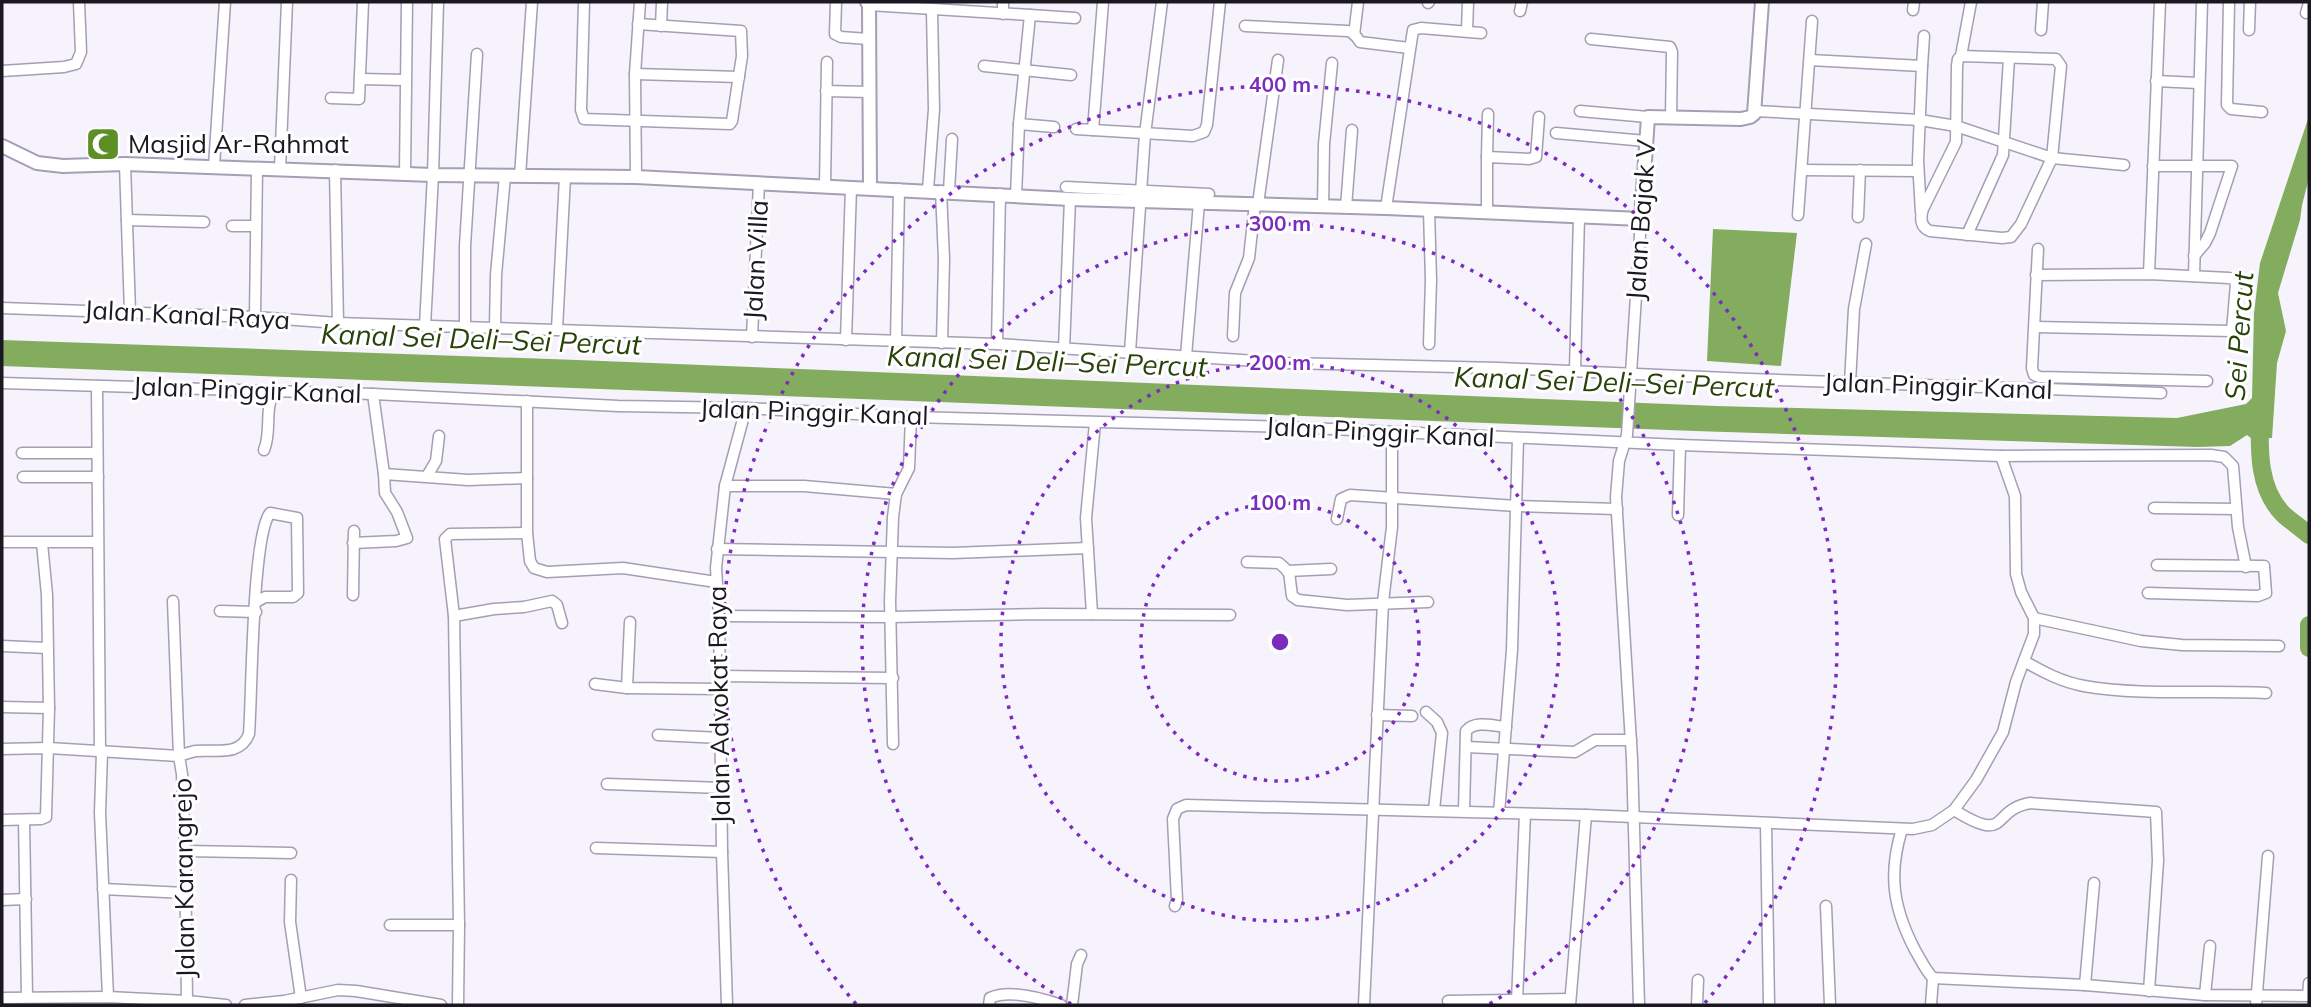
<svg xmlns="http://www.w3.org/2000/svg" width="2311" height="1007" viewBox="0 0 2311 1007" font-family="Mulish,sans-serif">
<rect width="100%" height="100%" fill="#f6f3fc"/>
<!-- water -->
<g fill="#83ac5f">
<path d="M2309,116v62l-7,27 -2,15 -22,73 8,38 -9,32 -5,75 -20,1 -5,-4 -17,11 -33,1 -502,-16 -1693,-65v-26l575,20 1140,46 460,12 69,-14 6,-6 2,-85 6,-50z"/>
<path d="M1713,229l84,4 -16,133 -74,-5z"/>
</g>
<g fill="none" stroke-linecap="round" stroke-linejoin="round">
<!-- river -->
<g stroke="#83ac5f" stroke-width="18">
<path d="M2260,417c-1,33 -2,73 24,98 8,7 17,13 25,20"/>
<path d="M2309,625v23"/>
</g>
<!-- minor casing -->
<g stroke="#a59eb4" stroke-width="13">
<g id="minor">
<path d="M584,2l-3,108 3,9 146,5 2,-3 10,-65 -1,-25 -103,-7"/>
<path d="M836,2l-1,32 6,3 27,2"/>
<path d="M2229,2l-2,103 4,4 31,3"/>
<path d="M1428,3l1,-1"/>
<path d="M869,5l161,10 -11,109 35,3"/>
<path d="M1913,10l1,-8"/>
<path d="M1520,11l2,-9"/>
<path d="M2306,13l3,-10"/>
<path d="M1003,14v-12"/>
<path d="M1030,15l45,3"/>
<path d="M661,26l1,-24"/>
<path d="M1245,26l102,5 6,1 7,10 49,6"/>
<path d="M2041,30l2,-28"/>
<path d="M2249,30l1,-28"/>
<path d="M1467,31l1,-29"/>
<path d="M1354,35l4,-33"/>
<path d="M1591,39l79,8 2,5 -1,66"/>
<path d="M1961,56l95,3 5,7 -9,92 -31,66 -10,13 -9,1 -72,-7c-10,-4 -10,-13 -7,-22l33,-67 1,-76 1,-7z"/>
<path d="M1961,56l10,-54"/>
<path d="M1810,60l112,6 -4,95 3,51"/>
<path d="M984,66l87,9"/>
<path d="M1922,66l2,-30"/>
<path d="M2,71l62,-4 12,-3 5,-12 -2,-50"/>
<path d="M635,74l104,3"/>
<path d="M360,79l45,1"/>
<path d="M2156,81l42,2"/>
<path d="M826,91l43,1"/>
<path d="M331,98l28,1 4,-97"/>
<path d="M1580,111l68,6"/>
<path d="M1755,111l165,9 36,6 96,32 72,7"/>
<path d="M1076,129l117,7 11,-4 3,-7 13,-123"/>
<path d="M1093,130l10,-128"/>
<path d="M1556,133l90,8"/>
<path d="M1487,157l1,-43"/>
<path d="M125,164l5,148"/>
<path d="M214,166l11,-164"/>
<path d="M2153,166h79l-22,67 -5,10 -11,13"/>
<path d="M280,169l7,-167"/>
<path d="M335,170l3,153"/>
<path d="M1802,170l116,1"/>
<path d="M405,173l2,-171"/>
<path d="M520,176l12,-174"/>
<path d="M636,177l-1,-103 5,-72"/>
<path d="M825,187l2,-125"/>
<path d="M1066,187l143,7"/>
<path d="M928,190l6,-81 -2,-98"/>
<path d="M941,191l3,68 -2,84"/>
<path d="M949,191l3,-52"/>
<path d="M1016,196l3,-72"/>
<path d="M1258,204l20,-144"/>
<path d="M1323,207l1,-63 8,-81"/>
<path d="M1346,207l6,-77"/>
<path d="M1386,208l27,-178 8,-2 60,5"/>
<path d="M1429,210l2,70 -2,64"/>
<path d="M1487,212v-55l42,2 7,-2 3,-40"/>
<path d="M1798,215l14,-194"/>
<path d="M1858,217l2,-47"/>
<path d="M127,220l77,2"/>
<path d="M232,226h23"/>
<path d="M1967,235l36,-80 6,-97"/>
<path d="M2038,249l-6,119 2,7 6,2 167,4"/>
<path d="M2149,274l11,-272"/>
<path d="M2194,276l8,-274"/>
<path d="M2,308l253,9 83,6 659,21 290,19 212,5 250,11 412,14"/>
<path d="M255,317l2,-149"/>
<path d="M425,326l8,-151 5,-173"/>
<path d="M465,326v-80l12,-192"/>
<path d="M495,327l1,-52 9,-99"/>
<path d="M2035,327l197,4 4,-47 -2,-5 -5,-1 -80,-4 -113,1"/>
<path d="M557,329l8,-152"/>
<path d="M1233,336l2,-43 14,-35 6,-54"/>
<path d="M752,337l7,-154"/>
<path d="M846,340l5,-153"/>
<path d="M896,342l3,-153"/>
<path d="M997,344l3,-150"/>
<path d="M1064,349l6,-150"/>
<path d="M1130,352l15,-218 17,-132"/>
<path d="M1186,356l13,-153"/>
<path d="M1575,371l4,-154"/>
<path d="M2,383l371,11 245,12 128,2 165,9 377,10 392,18 321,11 210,-1 13,2 9,9 5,61 8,40"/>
<path d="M1850,383l4,-74 12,-65"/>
<path d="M97,386l3,366"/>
<path d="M527,401v132l3,28 4,7 13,4 76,-4 93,14"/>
<path d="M264,450c8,-19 0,-41 10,-58"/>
<path d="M22,453h74"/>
<path d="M384,474l84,6 59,-2"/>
<path d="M427,476l9,-15 3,-25"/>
<path d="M23,477h75"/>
<path d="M725,486h79l92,8"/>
<path d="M2154,508l82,1"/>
<path d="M1678,515l2,-70"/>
<path d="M1337,519l4,-20 9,-4 167,11 100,3"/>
<path d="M2,542h95"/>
<path d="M353,543l43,-2 11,-3 -10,-26 -12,-19 -1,-19 -11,-80"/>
<path d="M717,549l236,4 135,-5"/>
<path d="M1247,562l32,1 10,9 3,24 6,4 49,5 81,-3"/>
<path d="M1287,571l44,-2"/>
<path d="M2148,593l110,3 8,-3 -2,-27 -107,-1"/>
<path d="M353,595l1,-64"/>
<path d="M173,601l6,155 3,18 3,77 2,150"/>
<path d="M220,611l36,1"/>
<path d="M1092,614l-6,-96 9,-95"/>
<path d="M454,616l40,-7 30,-2 28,-6 5,4 5,18"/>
<path d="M719,616l171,1 153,-3 187,1"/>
<path d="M2034,618l107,23 41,4 97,1"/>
<path d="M2,646l45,2"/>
<path d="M2024,661c19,11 38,21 60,25 56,10 124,4 182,7"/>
<path d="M720,676l173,2"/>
<path d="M595,684l32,4 93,1"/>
<path d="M627,688l3,-66"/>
<path d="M2,707l47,1"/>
<path d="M1426,712l11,10 5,11 -8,77"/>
<path d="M1377,715l35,1"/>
<path d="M658,735l63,3"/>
<path d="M893,744l-3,-143 3,-84 3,-23 13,-26 2,-51"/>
<path d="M1466,747l109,5 20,-12h36"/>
<path d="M2,749l47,-1 130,8c6,-2 11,-4 17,-5 20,-2 44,6 53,-17 3,-38 3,-198 21,-221l27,5 1,75 -5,4h-28l-9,5"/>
<path d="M102,752l-2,61 8,184"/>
<path d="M607,784l115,4"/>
<path d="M1954,810c56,35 36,0 76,-7l126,9 2,49 -9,130"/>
<path d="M1464,811l2,-80c9,-11 27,-5 40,-4"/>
<path d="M1499,813l13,-163 6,-212"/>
<path d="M2,820l39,-1 5,-2 3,-109 -2,-113 -5,-52"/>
<path d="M24,820l3,177"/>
<path d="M1766,824l3,181"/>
<path d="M1902,829c-14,45 -9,79 13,121 6,10 10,20 18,28l152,7 120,10 104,1"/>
<path d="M596,848l126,4"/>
<path d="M185,851l106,2"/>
<path d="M291,880l-1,42 11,76"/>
<path d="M103,889l82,4"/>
<path d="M2,900l24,-1"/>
<path d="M1175,906l2,-6 -4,-81 4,-10 9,-4 400,10 327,14 19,-4 22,-15 22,-30 27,-48 13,-50 18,-48v-16l-13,-26 -5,-18 -1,-78 -14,-40"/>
<path d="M1826,906l4,99"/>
<path d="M390,925h69"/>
<path d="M2085,985l9,-102"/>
<path d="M2205,995l5,-49"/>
<path d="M2308,996l1,-13"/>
<path d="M2,998l106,-1 79,4 39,4"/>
<path d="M1448,1001l122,-2"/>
<path d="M1517,1001l8,-187"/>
<path d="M245,1005l39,-4 54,-11 18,1 85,14"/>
<path d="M458,1005l1,-80 -5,-309 -9,-77 5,-5 77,-1"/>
<path d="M727,1005l-5,-153 -3,-236 -3,-48 9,-82 21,-78"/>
<path d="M989,1005l1,-7c20,-9 51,0 71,7"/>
<path d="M1072,1005l5,-41 4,-9"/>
<path d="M1364,1005l19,-403 9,-75v-94"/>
<path d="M1570,1005l16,-190"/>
<path d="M1639,1005l-7,-246 -16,-262 3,-36 8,-26 14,-216"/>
<path d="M1697,1005l1,-25"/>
<path d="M1931,1005l2,-27"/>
<path d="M2256,1005l12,-149"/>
</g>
</g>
<!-- tertiary casing -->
<g stroke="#a59eb4" stroke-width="16">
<g id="tertiary">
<path d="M867,2l2,3 1,183"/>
<path d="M2,146l35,17 26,3 62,-2 308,11 203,2 434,22 316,9 255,11 7,-102 93,2 9,-2 4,-3 8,-112"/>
</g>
</g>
<!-- minor -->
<use href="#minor" stroke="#fff" stroke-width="10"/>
<!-- tertiary -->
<use href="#tertiary" stroke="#fff" stroke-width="12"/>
</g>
<!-- distance rings -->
<g fill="none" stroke="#7b2cbf" stroke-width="3.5" stroke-dasharray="3.5 7">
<circle cx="1280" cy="642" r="139"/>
<circle cx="1280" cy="642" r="279"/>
<path d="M1071 1004A418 418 0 1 1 1489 1004"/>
<path d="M856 1004A557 557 0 1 1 1704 1004"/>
</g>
<!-- icons -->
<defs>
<g id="mosque-square" transform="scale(1.75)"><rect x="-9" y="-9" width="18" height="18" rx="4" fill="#5e8f26" stroke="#fff"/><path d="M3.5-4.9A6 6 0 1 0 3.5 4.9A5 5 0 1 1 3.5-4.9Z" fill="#fff"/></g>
</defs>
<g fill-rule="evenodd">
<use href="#mosque-square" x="103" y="144"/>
</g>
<g text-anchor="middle" stroke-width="6" stroke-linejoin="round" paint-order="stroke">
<!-- poi labels -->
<g font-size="26" fill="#1b1821" stroke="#fff" text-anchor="start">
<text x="128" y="153">Masjid Ar-Rahmat</text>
</g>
<!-- street labels -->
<g font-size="26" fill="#1b1821" stroke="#fff">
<text transform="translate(1641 220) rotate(-86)" y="9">Jalan Bajak V</text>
<text transform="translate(756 260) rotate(-87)" y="9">Jalan Villa</text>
<text transform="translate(187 315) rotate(3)" y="9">Jalan Kanal Raya</text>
<text transform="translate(1938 386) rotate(2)" y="9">Jalan Pinggir Kanal</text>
<text transform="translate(247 390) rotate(2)" y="9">Jalan Pinggir Kanal</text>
<text transform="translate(814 412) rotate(2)" y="9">Jalan Pinggir Kanal</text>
<text transform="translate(1380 432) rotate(3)" y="9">Jalan Pinggir Kanal</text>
<text transform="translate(719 705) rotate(-91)" y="9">Jalan Advokat Raya</text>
<text transform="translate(184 878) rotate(-91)" y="9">Jalan Karangrejo</text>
</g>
<!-- water labels -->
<g font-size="28" font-style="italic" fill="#28420a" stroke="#fff">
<text transform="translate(2239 336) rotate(-86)" y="10">Sei Percut</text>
<text transform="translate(481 339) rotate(2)" y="10">Kanal Sei Deli–Sei Percut</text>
<text transform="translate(1047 361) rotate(2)" y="10">Kanal Sei Deli–Sei Percut</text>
<text transform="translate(1614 382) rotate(2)" y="10">Kanal Sei Deli–Sei Percut</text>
</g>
</g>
<circle cx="1280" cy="642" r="10" fill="#7b2cbf" stroke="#fff" stroke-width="3.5"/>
<g font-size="21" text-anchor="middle" font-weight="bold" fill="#7b2cbf" stroke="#fff" stroke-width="6" stroke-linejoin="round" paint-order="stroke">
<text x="1280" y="92">400 m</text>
<text x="1280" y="231">300 m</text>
<text x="1280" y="370">200 m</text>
<text x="1280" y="510">100 m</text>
</g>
<!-- border -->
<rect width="2311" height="1007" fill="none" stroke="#1b1821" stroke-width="7"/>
</svg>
